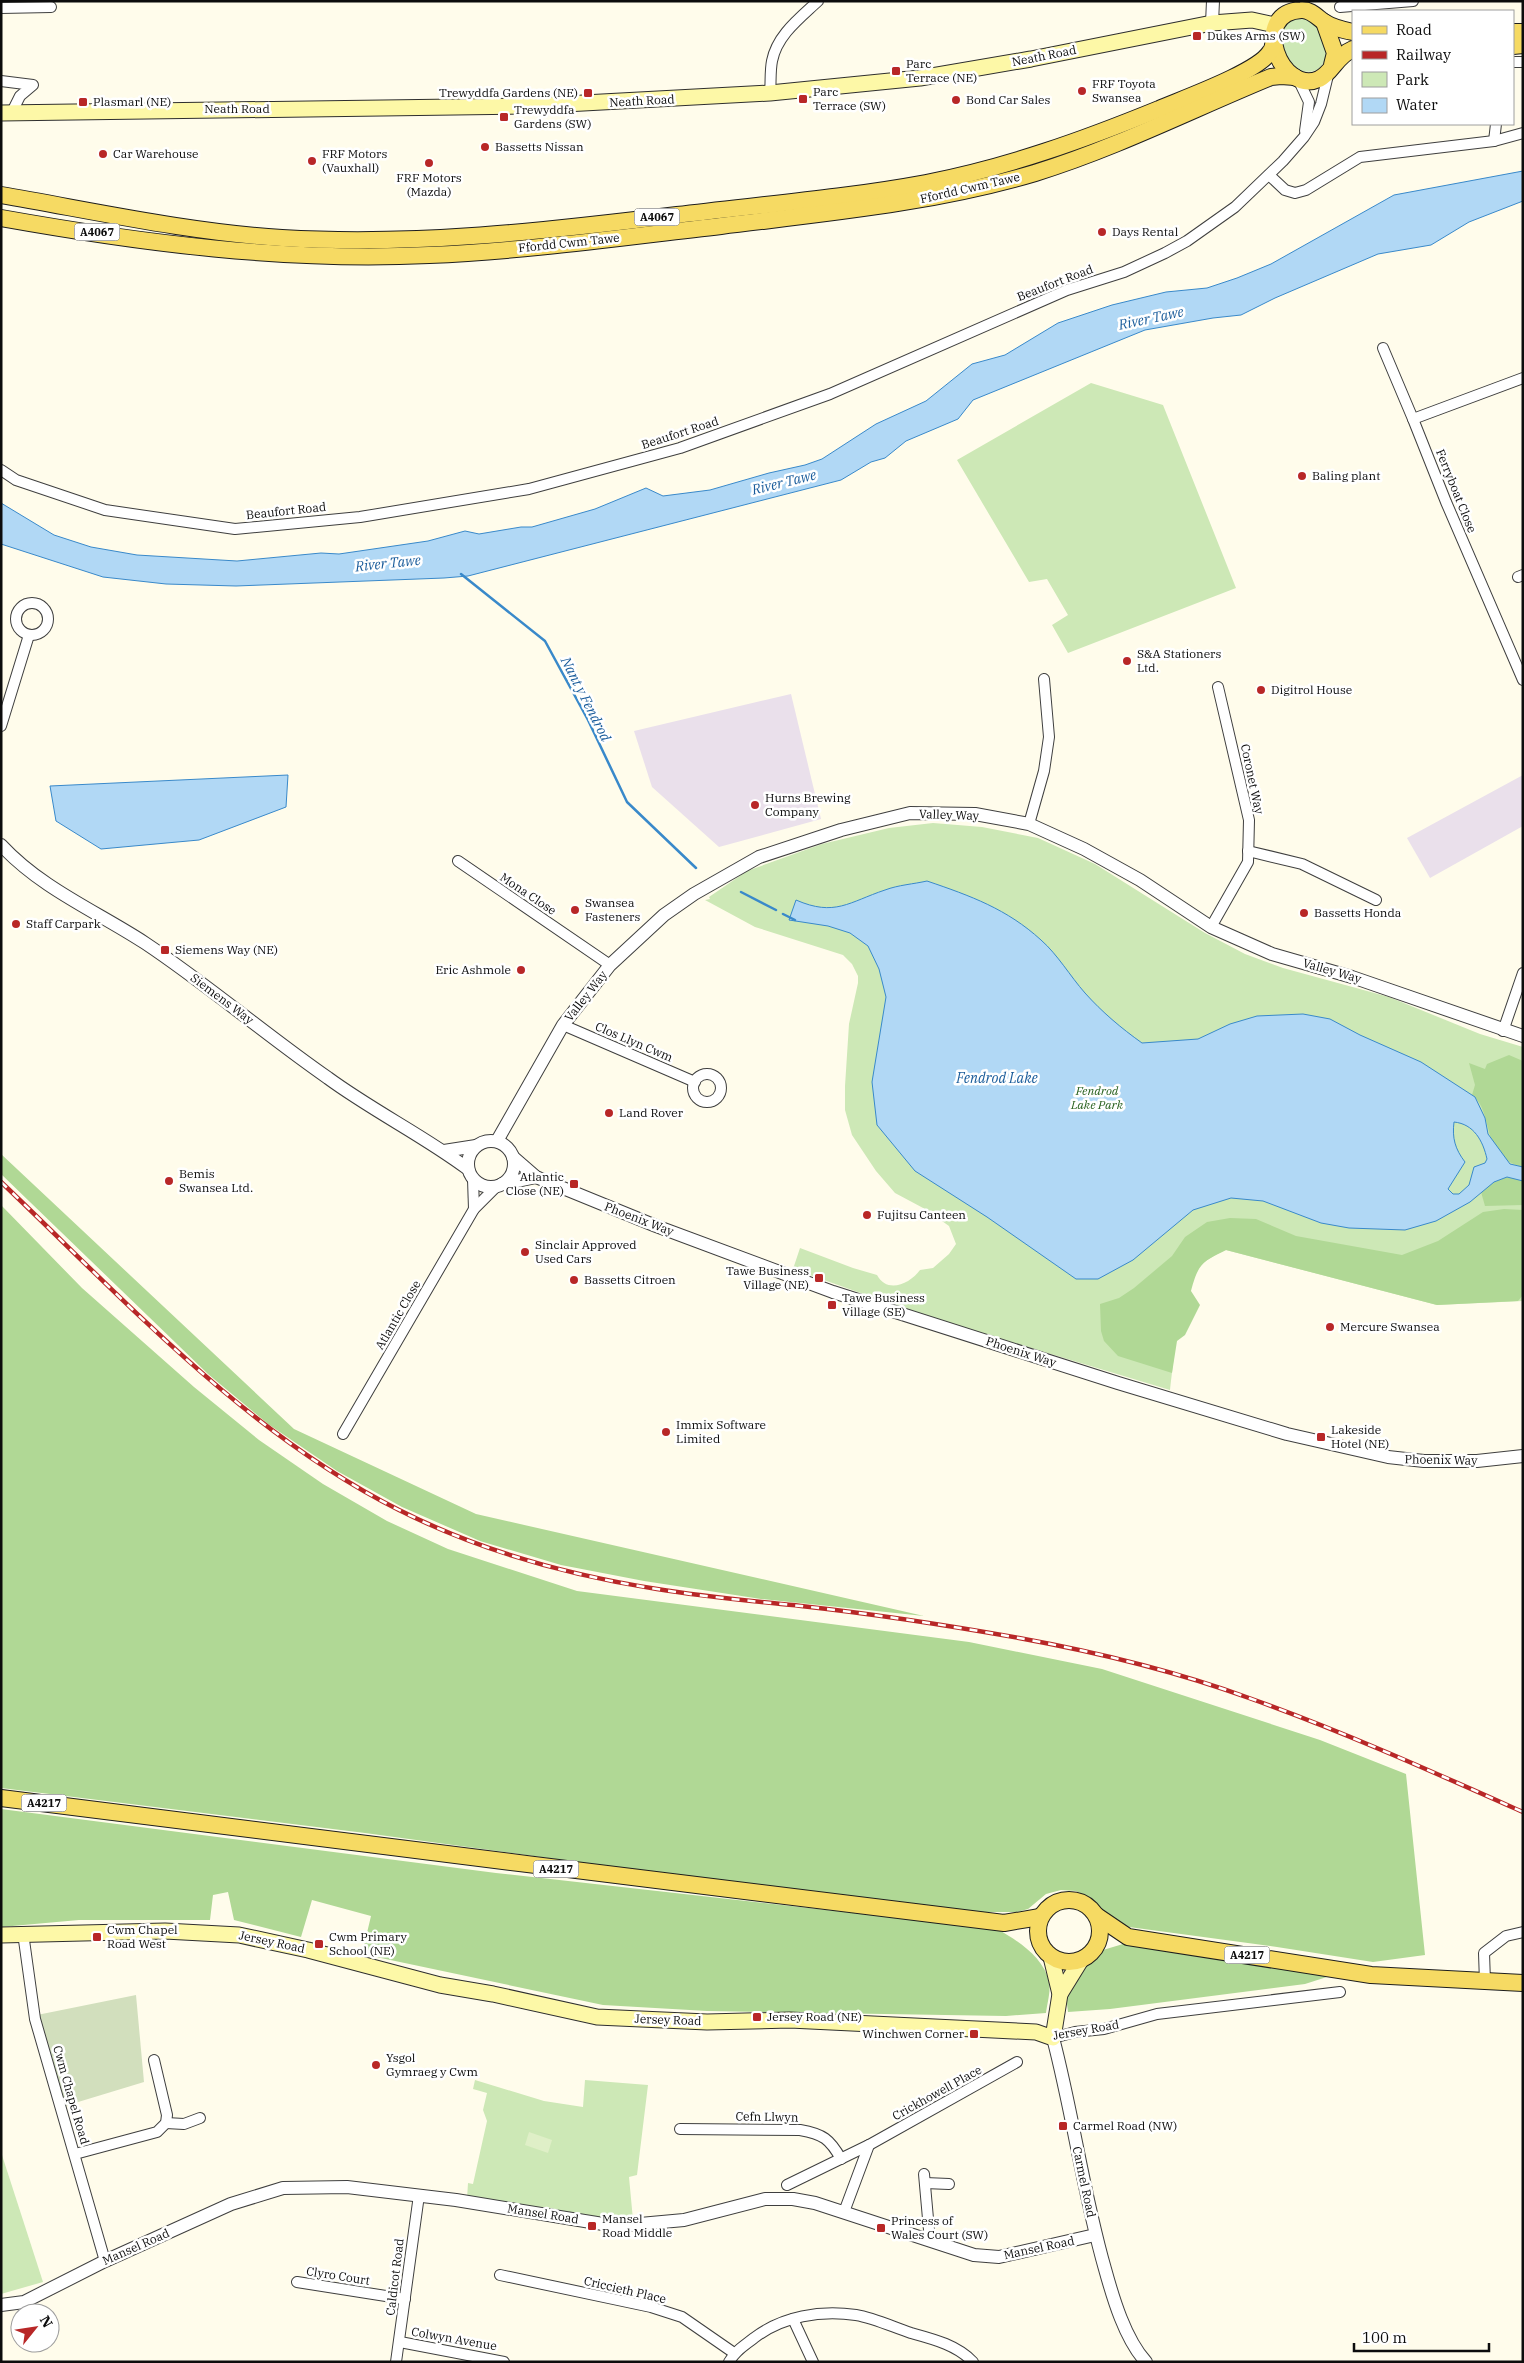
<svg xmlns="http://www.w3.org/2000/svg" width="1524" height="2363" viewBox="0 0 1524 2363" font-family="'IBM Plex Serif',serif">
<rect width="100%" height="100%" fill="#fffceb"/>
<!-- industrial -->
<g fill="#eae0eb">
<path d="M791,694l30,125 -102,28 -67,-60 -18,-56z"/>
<path d="M1523,775v51l-93,52 -23,-40z"/>
</g>
<!-- green -->
<g fill="#cde8b6">
<path d="M1298,17c35,3 41,69 -3,52 -13,-17 -22,-43 3,-52z"/>
<path d="M1091,383l72,22 73,183 -168,65 -16,-28 16,-10 -21,-36 -18,3 -72,-122z"/>
<path d="M933,823l49,4 56,11 57,26 110,69 40,21 38,14 106,29 91,37 43,13v254l-86,4 -211,-55c-11,5 -22,10 -29,20 -18,23 -23,89 -27,120l-239,-72 -138,-49 7,-21 53,20 24,7c10,19 33,9 43,-5l13,-2 16,-14 7,-10 -7,-18 -24,-17 -30,-16 -19,-22 -24,-36 -7,-25v-24l4,-62 9,-41v-7l-6,-12 -9,-9 -88,-28 -50,-27 5,-1 -1,-2 38,-26 75,-27 67,-16z"/>
<path d="M475,2080l69,21 39,6 2,-27 63,5 -11,90 -8,2 4,43 -30,1 -136,-22 1,-16 5,1 14,-63 -4,-11 4,-17 -14,-4z"/>
<path d="M1,2152l42,130 -42,12z"/>
</g>
<!-- forest -->
<g fill="#b0d895">
<path d="M1509,1055l14,6v106c-44,-10 -28,-55 -51,-72l3,-10 -6,-22 16,6 2,-5z"/>
<path d="M1,1154l293,275 182,85 448,102 -163,-17 -117,-18 -83,-16 -81,-24 -78,-34 -65,-36 -69,-47 -60,-50 -207,-200z"/>
<path d="M1507,1177l16,4v24l-38,1 -4,-14 13,-10z"/>
<path d="M1,1205l81,83 112,99 65,53 64,44 64,37 61,28 129,42 392,51 133,27 218,71 86,34 19,181 -52,7 -96,-15 -148,-20 -17,-8 -21,-21 -15,-7 -15,-1 -15,4 -18,15 -11,3h-37l-198,-22 -417,-57 -364,-45z"/>
<path d="M1504,1209l19,1v85l-5,6 -81,4 -211,-55c-25,12 -28,15 -35,41l9,14 -15,30 -8,6 -5,32 -54,-17 -14,-15 -3,-10 -1,-27 19,-6 15,-10 38,-32 13,-19 22,-15 23,-4 26,1 40,17 106,19 36,-14 45,-29z"/>
<path d="M1,1809l495,64 501,56c20,11 47,28 52,53 2,9 -2,22 -3,31l-40,3 -299,-5 -104,-6 -241,-51 9,-38 -59,-16 -11,37 -67,-17 -6,-28 -15,3 -3,25h-131l-78,7z"/>
<path d="M1123,1944l210,31 -28,9 -195,25 -42,3 -2,-16 14,-28 23,-18z"/>
</g>
<!-- cemetery -->
<path fill="#d2dfbd" d="M136,1995l8,87 -79,24 -28,-91z"/>
<!-- pitch -->
<path fill="#dfefc7" d="M529,2132l23,8 -4,13 -23,-8z"/>
<!-- water -->
<g fill="#b1d8f5" stroke="#3989ca" fill-rule="evenodd">
<path d="M1523,171v30l-54,21 -38,23 -53,9 -103,44 -34,17 -28,3 -68,12 -172,70 -15,19 -52,22 -21,17 -14,4 -30,18 -373,96 -24,2 -208,8 -70,-2 -63,-7 -102,-33v-41l53,32 37,12 46,8 100,6 84,-8 18,1 89,-13 37,-10 14,3 42,-7h11l63,-18 51,-21 17,8 47,-6 59,-17 36,-8 17,-6 54,-35 50,-23 46,-37 33,-9 53,-32 54,-18 54,-13 41,-4 30,-10 34,-14 123,-69z"/>
<path d="M288,775l-2,32 -87,33 -98,9 -45,-28 -6,-35z"/>
<path d="M927,881c44,15 80,28 114,59 17,15 29,36 44,53 17,19 36,35 57,50l56,-4 32,-15 27,-8 46,-2 27,5 30,16 61,27 54,35 10,21 3,16 22,30 13,3v14l-16,-4 -13,5 -24,20 -34,19 -31,9 -56,-2 -28,-5 -58,-22 -32,-3 -38,12 -60,50 -35,19h-22l-89,-62 -72,-46 -38,-46 -5,-43 14,-85 -7,-28 -11,-23 -18,-13 -22,-7 -39,-6 7,-20c39,17 53,2 89,-10 13,-5 29,-6 42,-9zM1454,1122c20,2 29,19 33,37l-2,4 -11,4 -5,18 -10,9h-6l-5,-5 17,-27c-10,-13 -13,-24 -11,-40z"/>
</g>
<g fill="none" stroke-linecap="round" stroke-linejoin="round">
<!-- stream -->
<g stroke="#3989ca" stroke-width="2.5">
<path d="M461,574l84,67 43,79 39,82 69,66"/>
<path d="M741,892l35,18"/>
<path d="M783,914l12,6"/>
</g>
<!-- minor casing -->
<g stroke="#3f3f3f" stroke-width="12">
<g id="minor">
<path d="M1340,7l73,-6"/>
<path d="M1,8l50,-1"/>
<path d="M1513,62h10"/>
<path d="M1298,79l11,23 -4,29"/>
<path d="M1,81l32,4 -13,11 -8,16"/>
<path d="M770,93c1,-10 0,-22 2,-32 5,-26 28,-43 46,-60"/>
<path d="M1494,141l2,-17"/>
<path d="M1269,175l16,15 10,3 11,-3 54,-33 134,-16 29,-8"/>
<path d="M1383,348l30,71"/>
<path d="M1523,378l-110,41 33,83 77,178"/>
<path d="M1,470l15,10 89,30 130,19 125,-12 169,-28 151,-41 150,-54 237,-104 57,-18 41,-19 22,-12 48,-34 48,-46 21,-24 10,-15 7,-18 8,-33"/>
<path d="M1518,577l5,-2"/>
<circle cx="32" cy="619" r="16"/>
<path d="M1,726l28,-91"/>
<path d="M1029,824l15,-53 5,-34 -5,-58"/>
<path d="M1248,851l54,13 74,36"/>
<path d="M458,861l152,104"/>
<path d="M1211,927l37,-65 1,-42 -31,-133"/>
<path d="M563,1025l132,57"/>
<path d="M1503,1031l20,-58"/>
<circle cx="707" cy="1088" r="14"/>
<path d="M473,1179l1,30"/>
<path d="M343,1434l131,-225 22,-22"/>
<path d="M23,1933l12,86 70,242"/>
<path d="M1485,1982l-1,-29 22,-17 17,-4"/>
<path d="M1053,2038l22,-6 29,-3 53,-15 183,-22"/>
<path d="M166,2123l18,1 16,-6"/>
<path d="M680,2129l120,1c23,4 30,9 41,29"/>
<path d="M75,2154l82,-22 9,-9 1,-8 -13,-55"/>
<path d="M924,2174l6,67"/>
<path d="M925,2183l24,1"/>
<path d="M787,2185l82,-40 148,-83"/>
<path d="M844,2212l25,-67"/>
<path d="M500,2275l151,32 31,10 52,36"/>
<path d="M297,2282l108,17"/>
<path d="M793,2319l20,43"/>
<path d="M400,2342l104,20"/>
<path d="M396,2362l23,-167"/>
<path d="M729,2362c6,-11 15,-16 25,-24 29,-22 66,-28 102,-23 18,3 37,12 55,18 22,6 46,12 62,29"/>
</g>
</g>
<!-- tertiary casing -->
<g stroke="#3f3f3f" stroke-width="14">
<g id="tertiary">
<path d="M1212,23l1,-22"/>
<path d="M1,845c41,44 95,66 144,98 63,42 121,92 183,135 45,33 96,58 140,91"/>
<circle cx="491" cy="1164" r="23"/>
<path d="M497,1141l66,-116 47,-60 54,-50 30,-21 65,-37 82,-27 69,-17 65,1 54,10 55,25 56,31 71,47 61,27 80,23 171,59"/>
<path d="M444,1151l32,-5"/>
<path d="M513,1157l23,20 120,49 177,66 285,91 169,51 101,23 36,4h53l46,-5"/>
<path d="M502,1184l34,-7"/>
<path d="M1053,2038c20,76 30,155 52,231 8,29 20,70 41,93"/>
<path d="M1,2305l23,-3 81,-41 126,-57 52,-16 64,-1 109,13 147,24 26,1 55,-5 81,-21h28l22,4 159,52 25,2 96,-22"/>
</g>
</g>
<!-- secondary casing -->
<g stroke="#2e2e2e" stroke-width="17">
<g id="secondary">
<path d="M1,113l527,-7 242,-13 150,-15 111,-19 181,-36 40,-3 23,5"/>
<path d="M1,1935l164,-4 74,4 69,15 132,35 53,9 104,23 110,5 83,-2 246,12 17,6 7,-44 -9,-37"/>
<path d="M1060,1994l21,-34"/>
</g>
</g>
<!-- primary casing -->
<g stroke="#1d1d1d" stroke-width="18">
<g id="primary">
<path d="M1324,22l11,31 -3,12"/>
<path d="M1353,32c-10,-2 -20,-4 -29,-10 -7,-5 -14,-13 -23,-12 -52,3 -20,86 18,69 14,-7 17,-23 34,-30"/>
<path d="M1513,32h10"/>
<path d="M1513,46l10,-1"/>
<path d="M1,195c93,16 187,37 281,43 133,8 264,-7 395,-23 82,-10 168,-17 249,-32 82,-16 157,-43 233,-74 23,-10 99,-37 111,-57 3,-3 3,-8 4,-12"/>
<path d="M1,218c140,25 286,44 428,37 98,-4 195,-18 292,-29 105,-13 213,-23 314,-53 81,-25 158,-64 236,-96l10,-1 14,1"/>
<path d="M1,1798c335,40 668,86 1003,125l36,-6"/>
<circle cx="1069" cy="1931" r="31"/>
<path d="M1097,1916l31,21 243,38 152,8"/>
</g>
</g>
<!-- minor -->
<use href="#minor" stroke="#fff" stroke-width="10"/>
<!-- tertiary -->
<use href="#tertiary" stroke="#fff" stroke-width="12"/>
<!-- secondary -->
<use href="#secondary" stroke="#fdf8a7" stroke-width="15"/>
<!-- primary -->
<use href="#primary" stroke="#f6da63" stroke-width="16"/>
<!-- rail casing -->
<g stroke="#b82727" stroke-width="4.5">
<path id="rail" d="M1,1182c124,118 243,250 398,328 81,41 169,65 258,79 48,8 96,12 144,17 73,8 145,19 218,32 77,14 156,33 230,60 93,33 184,74 274,114"/>
</g>
<!-- rail -->
<use href="#rail" stroke="#fff" stroke-width="2.5" stroke-dasharray="8" stroke-linecap="butt"/>
</g>
<!-- markers -->
<g fill="#b82727" stroke="#fff" stroke-width="2">
<rect x="1192" y="31" width="10" height="10" rx="2.5"/>
<rect x="891" y="66" width="10" height="10" rx="2.5"/>
<circle cx="1082" cy="91" r="5"/>
<rect x="583" y="88" width="10" height="10" rx="2.5"/>
<rect x="798" y="94" width="10" height="10" rx="2.5"/>
<circle cx="956" cy="100" r="5"/>
<rect x="78" y="97" width="10" height="10" rx="2.5"/>
<rect x="499" y="112" width="10" height="10" rx="2.5"/>
<circle cx="485" cy="147" r="5"/>
<circle cx="103" cy="154" r="5"/>
<circle cx="312" cy="161" r="5"/>
<circle cx="429" cy="163" r="5"/>
<circle cx="1102" cy="232" r="5"/>
<circle cx="1302" cy="476" r="5"/>
<circle cx="1127" cy="661" r="5"/>
<circle cx="1261" cy="690" r="5"/>
<circle cx="755" cy="805" r="5"/>
<circle cx="575" cy="910" r="5"/>
<circle cx="1304" cy="913" r="5"/>
<circle cx="16" cy="924" r="5"/>
<rect x="160" y="945" width="10" height="10" rx="2.5"/>
<circle cx="521" cy="970" r="5"/>
<circle cx="609" cy="1113" r="5"/>
<circle cx="169" cy="1181" r="5"/>
<rect x="569" y="1179" width="10" height="10" rx="2.5"/>
<circle cx="867" cy="1215" r="5"/>
<circle cx="525" cy="1252" r="5"/>
<rect x="814" y="1273" width="10" height="10" rx="2.5"/>
<circle cx="574" cy="1280" r="5"/>
<rect x="827" y="1300" width="10" height="10" rx="2.5"/>
<circle cx="1330" cy="1327" r="5"/>
<circle cx="666" cy="1432" r="5"/>
<rect x="1316" y="1432" width="10" height="10" rx="2.5"/>
<rect x="92" y="1932" width="10" height="10" rx="2.5"/>
<rect x="314" y="1939" width="10" height="10" rx="2.5"/>
<rect x="752" y="2012" width="10" height="10" rx="2.5"/>
<rect x="969" y="2029" width="10" height="10" rx="2.5"/>
<circle cx="376" cy="2065" r="5"/>
<rect x="1058" y="2121" width="10" height="10" rx="2.5"/>
<rect x="587" y="2221" width="10" height="10" rx="2.5"/>
<rect x="876" y="2223" width="10" height="10" rx="2.5"/>
</g>
<g text-anchor="middle" stroke-width="5" stroke-linejoin="round" paint-order="stroke">
<!-- shield labels -->
<g fill="#fff" stroke="#555" stroke-width="1">
<rect x="634.5" y="208.5" width="45" height="17" rx="4"/>
<rect x="74.5" y="223.5" width="45" height="17" rx="4"/>
<rect x="21.5" y="1794.5" width="45" height="17" rx="4"/>
<rect x="533.5" y="1860.5" width="45" height="17" rx="4"/>
<rect x="1224.5" y="1946.5" width="45" height="17" rx="4"/>
</g>
<g font-size="11" font-weight="bold" fill="#0c0c0c">
<text x="657" y="221">A4067</text>
<text x="97" y="236">A4067</text>
<text x="44" y="1807">A4217</text>
<text x="556" y="1873">A4217</text>
<text x="1247" y="1959">A4217</text>
</g>
<!-- poi labels -->
<g font-size="12" fill="#0c0c0c" stroke="#fff" text-anchor="start">
<text x="1207" y="40">Dukes Arms (SW)</text>
<text x="906" y="68">Parc<tspan x="906" dy="14">Terrace (NE)</tspan></text>
<text x="1092" y="88">FRF Toyota<tspan x="1092" dy="14">Swansea</tspan></text>
<text x="813" y="96">Parc<tspan x="813" dy="14">Terrace (SW)</tspan></text>
<text x="578" y="97" text-anchor="end">Trewyddfa Gardens (NE)</text>
<text x="966" y="104">Bond Car Sales</text>
<text x="93" y="106">Plasmarl (NE)</text>
<text x="514" y="114">Trewyddfa<tspan x="514" dy="14">Gardens (SW)</tspan></text>
<text x="495" y="151">Bassetts Nissan</text>
<text x="113" y="158">Car Warehouse</text>
<text x="322" y="158">FRF Motors<tspan x="322" dy="14">(Vauxhall)</tspan></text>
<text x="429" y="182" text-anchor="middle">FRF Motors<tspan x="429" dy="14">(Mazda)</tspan></text>
<text x="1112" y="236">Days Rental</text>
<text x="1312" y="480">Baling plant</text>
<text x="1137" y="658">S&amp;A Stationers<tspan x="1137" dy="14">Ltd.</tspan></text>
<text x="1271" y="694">Digitrol House</text>
<text x="765" y="802">Hurns Brewing<tspan x="765" dy="14">Company</tspan></text>
<text x="585" y="907">Swansea<tspan x="585" dy="14">Fasteners</tspan></text>
<text x="1314" y="917">Bassetts Honda</text>
<text x="26" y="928">Staff Carpark</text>
<text x="175" y="954">Siemens Way (NE)</text>
<text x="511" y="974" text-anchor="end">Eric Ashmole</text>
<text x="619" y="1117">Land Rover</text>
<text x="179" y="1178">Bemis<tspan x="179" dy="14">Swansea Ltd.</tspan></text>
<text x="564" y="1181" text-anchor="end">Atlantic<tspan x="564" dy="14">Close (NE)</tspan></text>
<text x="877" y="1219">Fujitsu Canteen</text>
<text x="535" y="1249">Sinclair Approved<tspan x="535" dy="14">Used Cars</tspan></text>
<text x="809" y="1275" text-anchor="end">Tawe Business<tspan x="809" dy="14">Village (NE)</tspan></text>
<text x="584" y="1284">Bassetts Citroen</text>
<text x="842" y="1302">Tawe Business<tspan x="842" dy="14">Village (SE)</tspan></text>
<text x="1340" y="1331">Mercure Swansea</text>
<text x="676" y="1429">Immix Software<tspan x="676" dy="14">Limited</tspan></text>
<text x="1331" y="1434">Lakeside<tspan x="1331" dy="14">Hotel (NE)</tspan></text>
<text x="107" y="1934">Cwm Chapel<tspan x="107" dy="14">Road West</tspan></text>
<text x="329" y="1941">Cwm Primary<tspan x="329" dy="14">School (NE)</tspan></text>
<text x="767" y="2021">Jersey Road (NE)</text>
<text x="964" y="2038" text-anchor="end">Winchwen Corner</text>
<text x="386" y="2062">Ysgol<tspan x="386" dy="14">Gymraeg y Cwm</tspan></text>
<text x="1073" y="2130">Carmel Road (NW)</text>
<text x="602" y="2223">Mansel<tspan x="602" dy="14">Road Middle</tspan></text>
<text x="891" y="2225">Princess of<tspan x="891" dy="14">Wales Court (SW)</tspan></text>
</g>
<!-- street labels -->
<g font-size="12" fill="#0c0c0c" stroke="#fff">
<text transform="translate(1044 56) rotate(-11)" y="4">Neath Road</text>
<text transform="translate(642 101) rotate(-3)" y="4">Neath Road</text>
<text x="237" y="113">Neath Road</text>
<text transform="translate(970 188) rotate(-13)" y="4">Ffordd Cwm Tawe</text>
<text transform="translate(569 243) rotate(-6)" y="4">Ffordd Cwm Tawe</text>
<text transform="translate(1055 283) rotate(-21)" y="4">Beaufort Road</text>
<text transform="translate(680 433) rotate(-18)" y="4">Beaufort Road</text>
<text transform="translate(1456 491) rotate(68)" y="4">Ferryboat Close</text>
<text transform="translate(286 511) rotate(-6)" y="4">Beaufort Road</text>
<text transform="translate(1252 779) rotate(78)" y="4">Coronet Way</text>
<text transform="translate(949 815) rotate(2)" y="4">Valley Way</text>
<text transform="translate(528 894) rotate(34)" y="4">Mona Close</text>
<text transform="translate(1332 971) rotate(16)" y="4">Valley Way</text>
<text transform="translate(586 996) rotate(-52)" y="4">Valley Way</text>
<text transform="translate(222 999) rotate(37)" y="4">Siemens Way</text>
<text transform="translate(634 1042) rotate(23)" y="4">Clos Llyn Cwm</text>
<text transform="translate(639 1219) rotate(21)" y="4">Phoenix Way</text>
<text transform="translate(398 1315) rotate(-60)" y="4">Atlantic Close</text>
<text transform="translate(1021 1352) rotate(18)" y="4">Phoenix Way</text>
<text transform="translate(1441 1460) rotate(1)" y="4">Phoenix Way</text>
<text transform="translate(272 1942) rotate(12)" y="4">Jersey Road</text>
<text transform="translate(668 2020) rotate(2)" y="4">Jersey Road</text>
<text transform="translate(1086 2030) rotate(-10)" y="4">Jersey Road</text>
<text transform="translate(937 2093) rotate(-29)" y="4">Crickhowell Place</text>
<text transform="translate(71 2095) rotate(74)" y="4">Cwm Chapel Road</text>
<text transform="translate(767 2117) rotate(1)" y="4">Cefn Llwyn</text>
<text transform="translate(1084 2182) rotate(78)" y="4">Carmel Road</text>
<text transform="translate(543 2214) rotate(9)" y="4">Mansel Road</text>
<text transform="translate(136 2247) rotate(-24)" y="4">Mansel Road</text>
<text transform="translate(1039 2248) rotate(-12)" y="4">Mansel Road</text>
<text transform="translate(338 2276) rotate(9)" y="4">Clyro Court</text>
<text transform="translate(395 2277) rotate(-83)" y="4">Caldicot Road</text>
<text transform="translate(625 2290) rotate(13)" y="4">Criccieth Place</text>
<text transform="translate(454 2339) rotate(10)" y="4">Colwyn Avenue</text>
</g>
<!-- park labels -->
<g font-size="12" font-style="italic" fill="#28611e" stroke="#fff">
<text x="1097" y="1095">Fendrod<tspan x="1097" dy="14">Lake Park</tspan></text>
</g>
<!-- water labels -->
<g font-size="14" font-style="italic" fill="#185b9a" stroke="#fff">
<text transform="translate(1151 318) rotate(-12)" y="5">River Tawe</text>
<text transform="translate(784 482) rotate(-14)" y="5">River Tawe</text>
<text transform="translate(388 563) rotate(-6)" y="5">River Tawe</text>
<text transform="translate(586 699) rotate(63)" y="5">Nant y Fendrod</text>
<text x="997" y="1083">Fendrod Lake</text>
</g>
</g>
<!-- border -->
<rect width="1524" height="2363" fill="none" stroke="#0c0c0c" stroke-width="5"/>
<!-- legend -->
<rect x="1352" y="10" width="162" height="115" fill="#ffffff" stroke="#9e9e9e"/>
<rect x="1362" y="26" width="25" height="8" fill="#f6da63" stroke="#9e9e9e"/>
<text x="1396" y="35" font-size="15" fill="#0c0c0c">Road</text>
<rect x="1362" y="51" width="25" height="8" fill="#b82727" stroke="#9e9e9e"/>
<text x="1396" y="60" font-size="15" fill="#0c0c0c">Railway</text>
<rect x="1362" y="72" width="25" height="15" fill="#cde8b6" stroke="#9e9e9e"/>
<text x="1396" y="85" font-size="15" fill="#0c0c0c">Park</text>
<rect x="1362" y="98" width="25" height="15" fill="#b1d8f5" stroke="#9e9e9e"/>
<text x="1396" y="110" font-size="15" fill="#0c0c0c">Water</text>
<!-- north arrow -->
<g transform="translate(35 2328) rotate(60)"><circle r="24" fill="#ffffff" stroke="#9e9e9e"/>
<path d="M0-4L9 19L0 12L-9 19Z" fill="#b82727"/>
<text y="-8" font-size="14" font-weight="bold" text-anchor="middle" fill="#0c0c0c">N</text>
</g>
<!-- scale -->
<path d="M1354 2343v8h135v-8" fill="none" stroke="#0c0c0c" stroke-width="2.5"/>
<text x="1362" y="2343" font-size="15" fill="#0c0c0c" stroke="#ffffff" stroke-width="4" paint-order="stroke">100 m</text>
</svg>
